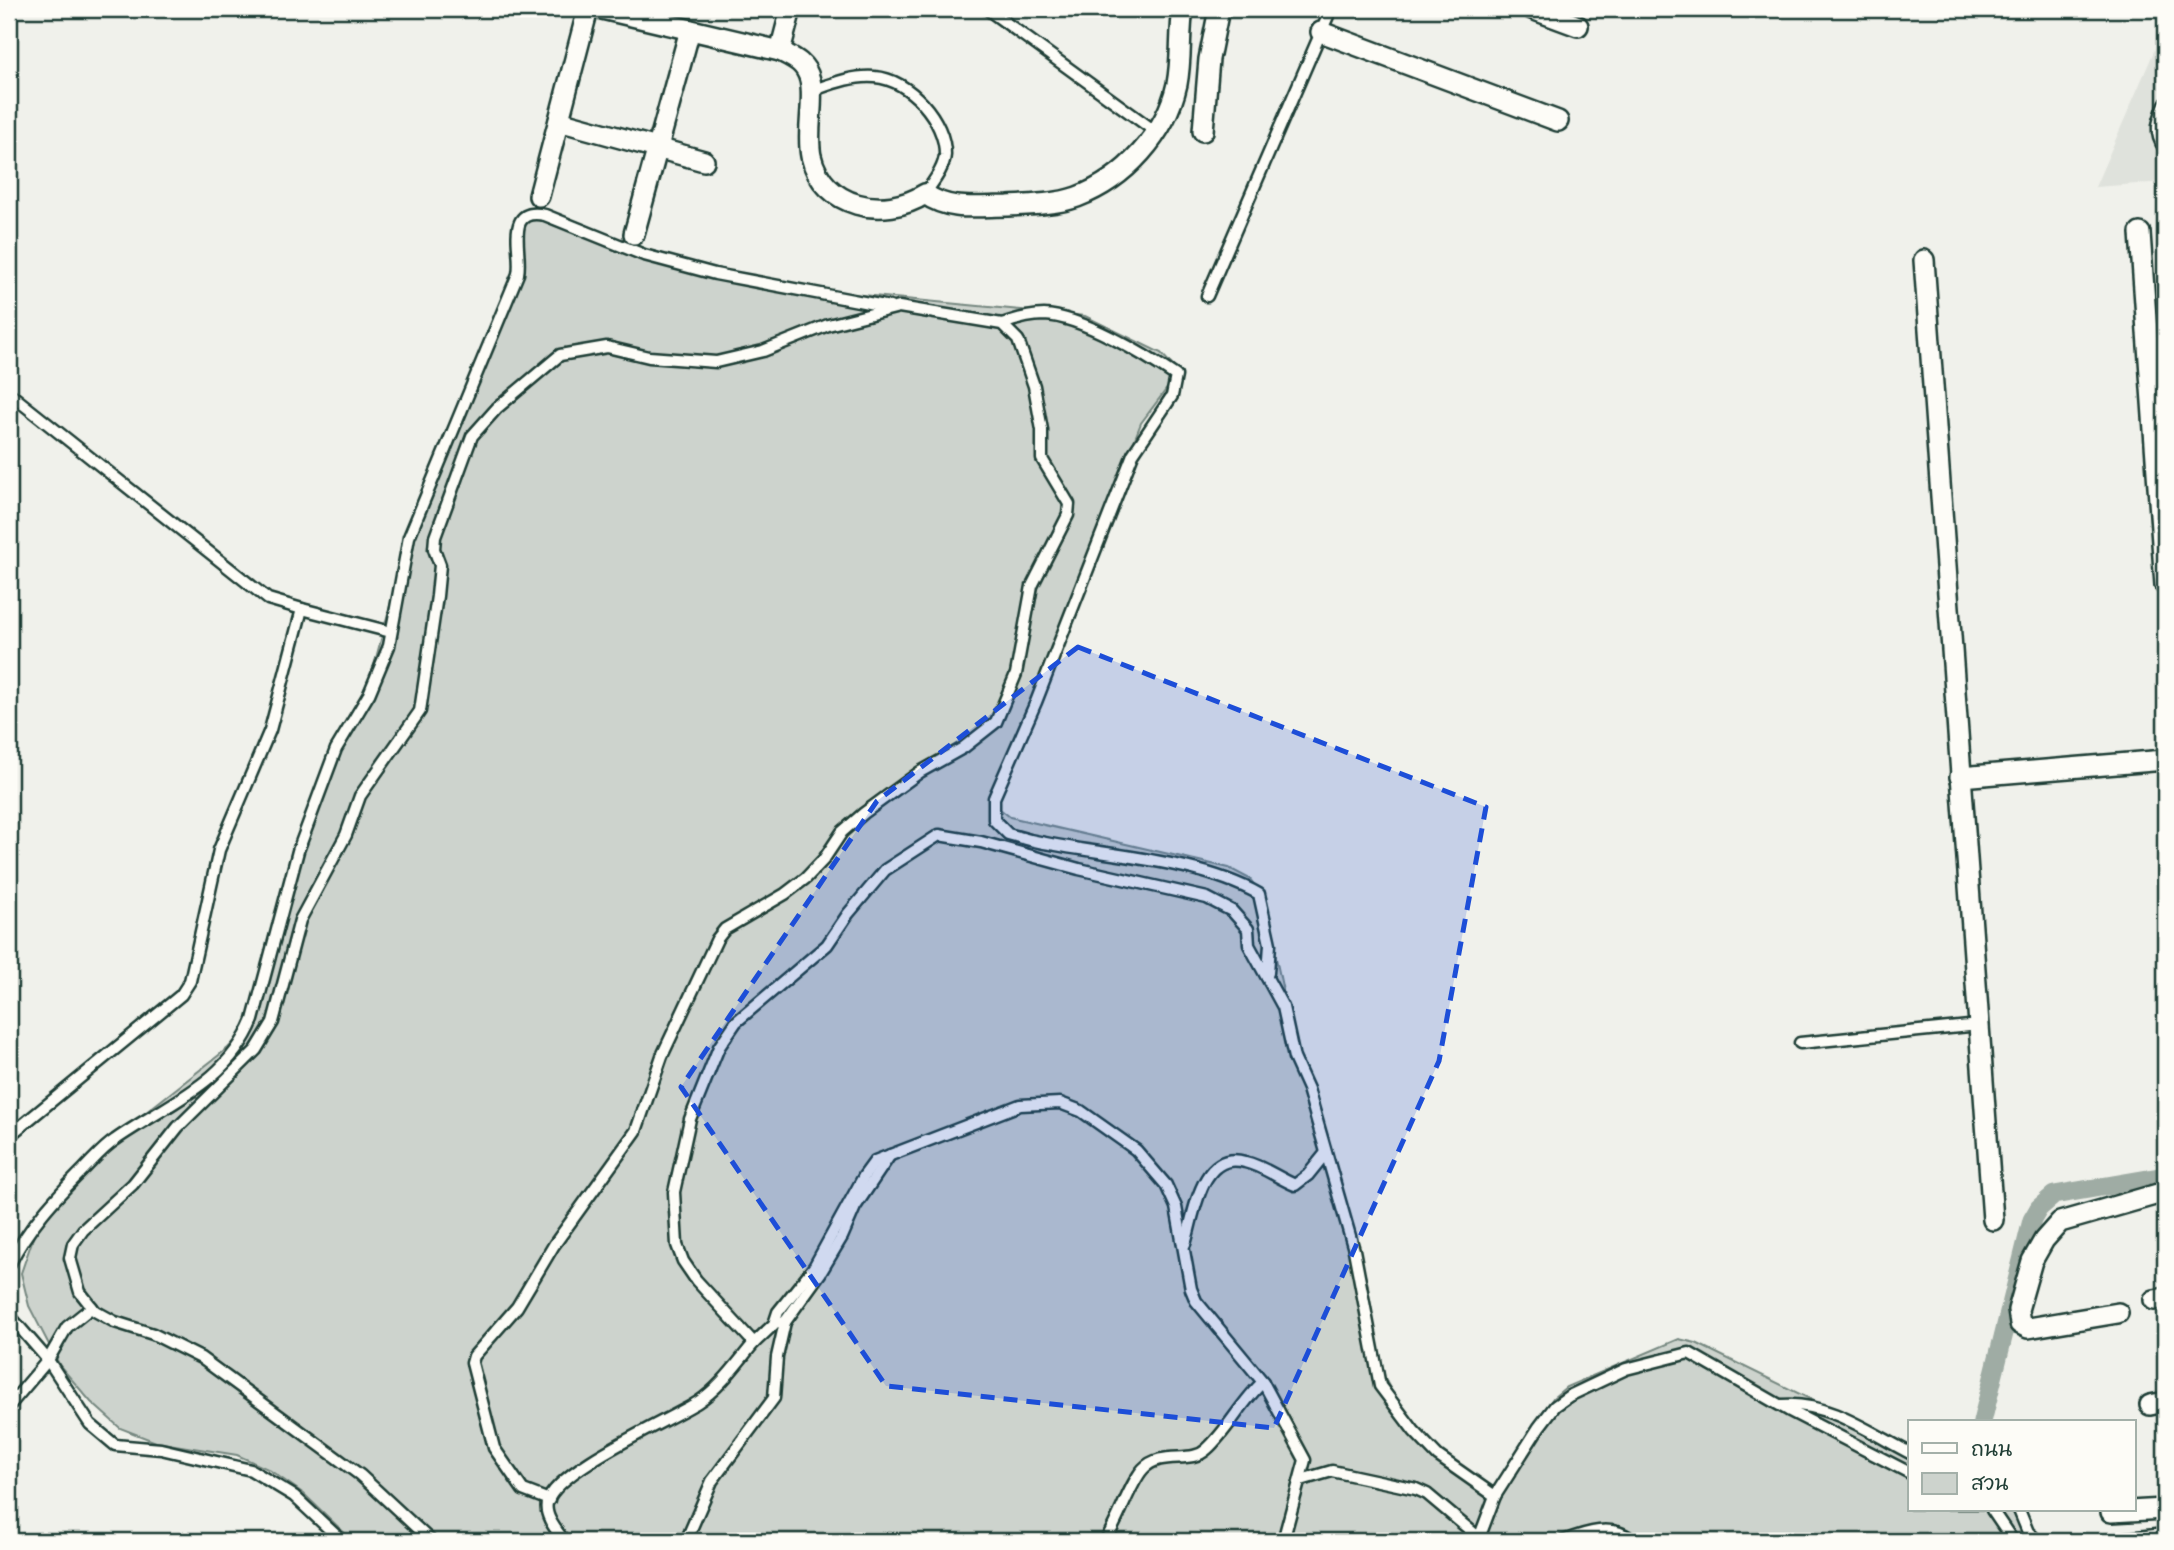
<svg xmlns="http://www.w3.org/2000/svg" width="2174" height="1550" viewBox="0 0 2174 1550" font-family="'Comic Neue','Playpen Sans Thai',sans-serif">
<rect width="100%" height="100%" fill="#f0f1eb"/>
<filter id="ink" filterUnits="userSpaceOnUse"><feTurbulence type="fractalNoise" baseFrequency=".0143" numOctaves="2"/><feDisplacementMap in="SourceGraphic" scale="14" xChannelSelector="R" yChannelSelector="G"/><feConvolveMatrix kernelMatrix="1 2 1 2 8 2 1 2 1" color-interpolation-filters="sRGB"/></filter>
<g filter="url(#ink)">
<!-- built -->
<path fill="#dfe2dc" d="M2165,26v156l-70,5z"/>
<!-- green -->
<path fill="#cdd3cd" stroke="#768880" stroke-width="2" d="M544,219l145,50 163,25 233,22 76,37 13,14 -3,16 -30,40 -144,369 3,17 10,8 219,51 21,11 13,18 31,146 74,242 6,73 30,57 35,37 56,37 58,-91 13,-11 113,-48 17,4 214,105v62h101l20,26 11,5h-1689l-49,-47 -36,-25 -31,-14 -81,-13 -36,-14 -29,-26 -31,-36 -31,-60 -8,-33 19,-55 64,-73 124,-97 21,-22 36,-145 65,-162 22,-46 33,-123 111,-272 1,-42 9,-15z"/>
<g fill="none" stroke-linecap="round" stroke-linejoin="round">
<!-- canal -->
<path stroke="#9faca4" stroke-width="19" d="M1982,1422l50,-202 7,-12 15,-13 111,-19"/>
<!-- service casing -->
<g stroke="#1f3d34" stroke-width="15">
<g id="service">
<path d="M987,9l169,123"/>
<path d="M811,91c20,-7 42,-16 64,-14 34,2 71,44 70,78 -1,14 -13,28 -20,39"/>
<path d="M2165,104c-7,17 -12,29 0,45"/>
<path d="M1207,296l124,-287"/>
<path d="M1002,324c14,-5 27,-9 42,-9 37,1 101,40 132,61l-4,20 -39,58 -97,248 -42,96v22l14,14 22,6c72,16 165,18 229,54l11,50 -2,29"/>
<path d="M9,393l259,206 34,10 -32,121 -51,120 -29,131 -9,14 -172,141"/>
<path d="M302,609l89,23"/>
<path d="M1800,1043l179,-18"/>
<path d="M1185,1244c9,-27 15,-95 60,-82 18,4 33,16 50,23l13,-10 17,-21"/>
<path d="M9,1265c20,-39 45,-66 75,-96 10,-10 20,-22 31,-29 53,-37 112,-57 138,-120l45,-169 38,-102 33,-55 20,-48 20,-109 109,-263c5,-22 -15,-68 27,-59l99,40 71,19 175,33"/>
<path d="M9,1315l39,45 42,64 25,21 46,4 90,21 43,26 48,45"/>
<path d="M781,1323l4,-1 36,-50 21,-35 13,-30 35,-52"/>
<path d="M1782,1405c45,-4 89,28 128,48"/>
<path d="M9,1406l39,-46 19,-33 25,-20"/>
<path d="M1301,1480l31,-9 84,18 11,5 56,47"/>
<path d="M1992,1510l21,31"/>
<path d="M2019,1510l9,22 10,9"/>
<path d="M431,1541l-71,-66 -159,-117 -48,-24 -38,-12 -20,-11 -15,-19 -10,-34 3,-14 10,-14 50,-46 45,-57 78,-77 17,-28 27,-102 46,-85 14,-39 60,-85 17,-115 3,-31 -6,-16 1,-12 37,-101 25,-28 63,-53 47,-8 42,10 67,5 47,-11 65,-26 71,-18 103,17 16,16 16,46 8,44v29l27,45 -1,11 -36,71 -16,88 -20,48 -33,26 -43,24 -56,41 -22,19 -18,27 -18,19 -21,16 -60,35 -8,10 -55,117 -26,75 -82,114 -37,62 -43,49 -2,7 22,85 29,42 26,10"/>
<path d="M564,1541c-7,-10 -20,-25 -17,-38 9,-34 121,-82 151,-101 22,-14 39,-39 56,-59"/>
<path d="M686,1541l26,-60 62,-83 3,-41 8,-35"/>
<path d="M1105,1541c13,-19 25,-58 38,-72 19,-20 48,-4 64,-20 22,-20 34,-47 56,-67"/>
<path d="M1283,1541l22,-81 -42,-78 -67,-81 -5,-12 -15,-82 -10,-22 -30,-35 -55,-39 -21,-8 -40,2 -145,56 -11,15 -50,91 -36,45 -4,12 -20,19 -58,-63 -13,-19 -6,-16 -3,-53 16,-73 29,-72 17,-25 91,-77 21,-31 37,-44 54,-35 42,7 98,27 128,29 25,13 16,18 1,16 34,62 11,51 14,31 46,161 26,136 34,45 24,25 57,40 44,-69 16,-21 14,-10 57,-27 63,-16 99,57 122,63"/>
<path d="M1478,1541l17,-45"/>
<path d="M1563,1541c21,-8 51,-19 70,0"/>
<path d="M2099,1541l66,-7"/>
</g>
</g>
<!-- minor casing -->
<g stroke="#1f3d34" stroke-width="24">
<g id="minor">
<path d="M602,9l178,42c14,7 26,12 30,29 5,20 -4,51 1,76 12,52 73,64 114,38 25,18 54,12 83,12 21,-1 50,-2 69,-9 48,-18 89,-63 100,-113 5,-26 2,-50 6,-75"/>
<path d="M1532,9l46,17"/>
<path d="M1321,32l237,89"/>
<path d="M780,51l11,-42"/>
<path d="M559,121l145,40"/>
<path d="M1203,131l6,-72 10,-50"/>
<path d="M539,196l49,-187"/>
<path d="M2140,233l25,352"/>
<path d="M634,234l56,-204"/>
<path d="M1924,260l69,960"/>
<path d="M1960,777l205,-17"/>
<path d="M2154,1300l11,-2"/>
<path d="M2118,1313l-90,15 -8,-4 -2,-14 14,-49 12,-21 16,-18 105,-30"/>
<path d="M2150,1405l15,-3"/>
<path d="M2111,1512l54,-3"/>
</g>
</g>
<!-- service -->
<use href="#service" stroke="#fdfcf7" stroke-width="10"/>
<!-- minor -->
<use href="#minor" stroke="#fdfcf7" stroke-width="19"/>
</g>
</g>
<!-- marked area -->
<path fill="#1d4ed8" fill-opacity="0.2" stroke="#1d4ed8" stroke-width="5" stroke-dasharray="14 9" stroke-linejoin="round" d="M1078,647l408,160 -47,254 -165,367 -388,-42 -205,-299 196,-286z"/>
<!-- margin -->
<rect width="2174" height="1550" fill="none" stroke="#fdfcf7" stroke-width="35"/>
<rect x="18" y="18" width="2139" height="1515" fill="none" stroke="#1f3d34" stroke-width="2.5" filter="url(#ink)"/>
<!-- legend -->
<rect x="1908" y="1420" width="228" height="91" fill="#fdfcf7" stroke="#a4b0a9" stroke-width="2"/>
<rect x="1922" y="1443" width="35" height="10" fill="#fdfcf7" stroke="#a4b0a9" stroke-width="2"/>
<text x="1971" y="1456" font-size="21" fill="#1f3d34">ถนน</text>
<rect x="1922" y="1473" width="35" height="21" fill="#cdd3cd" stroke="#a4b0a9" stroke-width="2"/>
<text x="1971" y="1490" font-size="21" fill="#1f3d34">สวน</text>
</svg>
